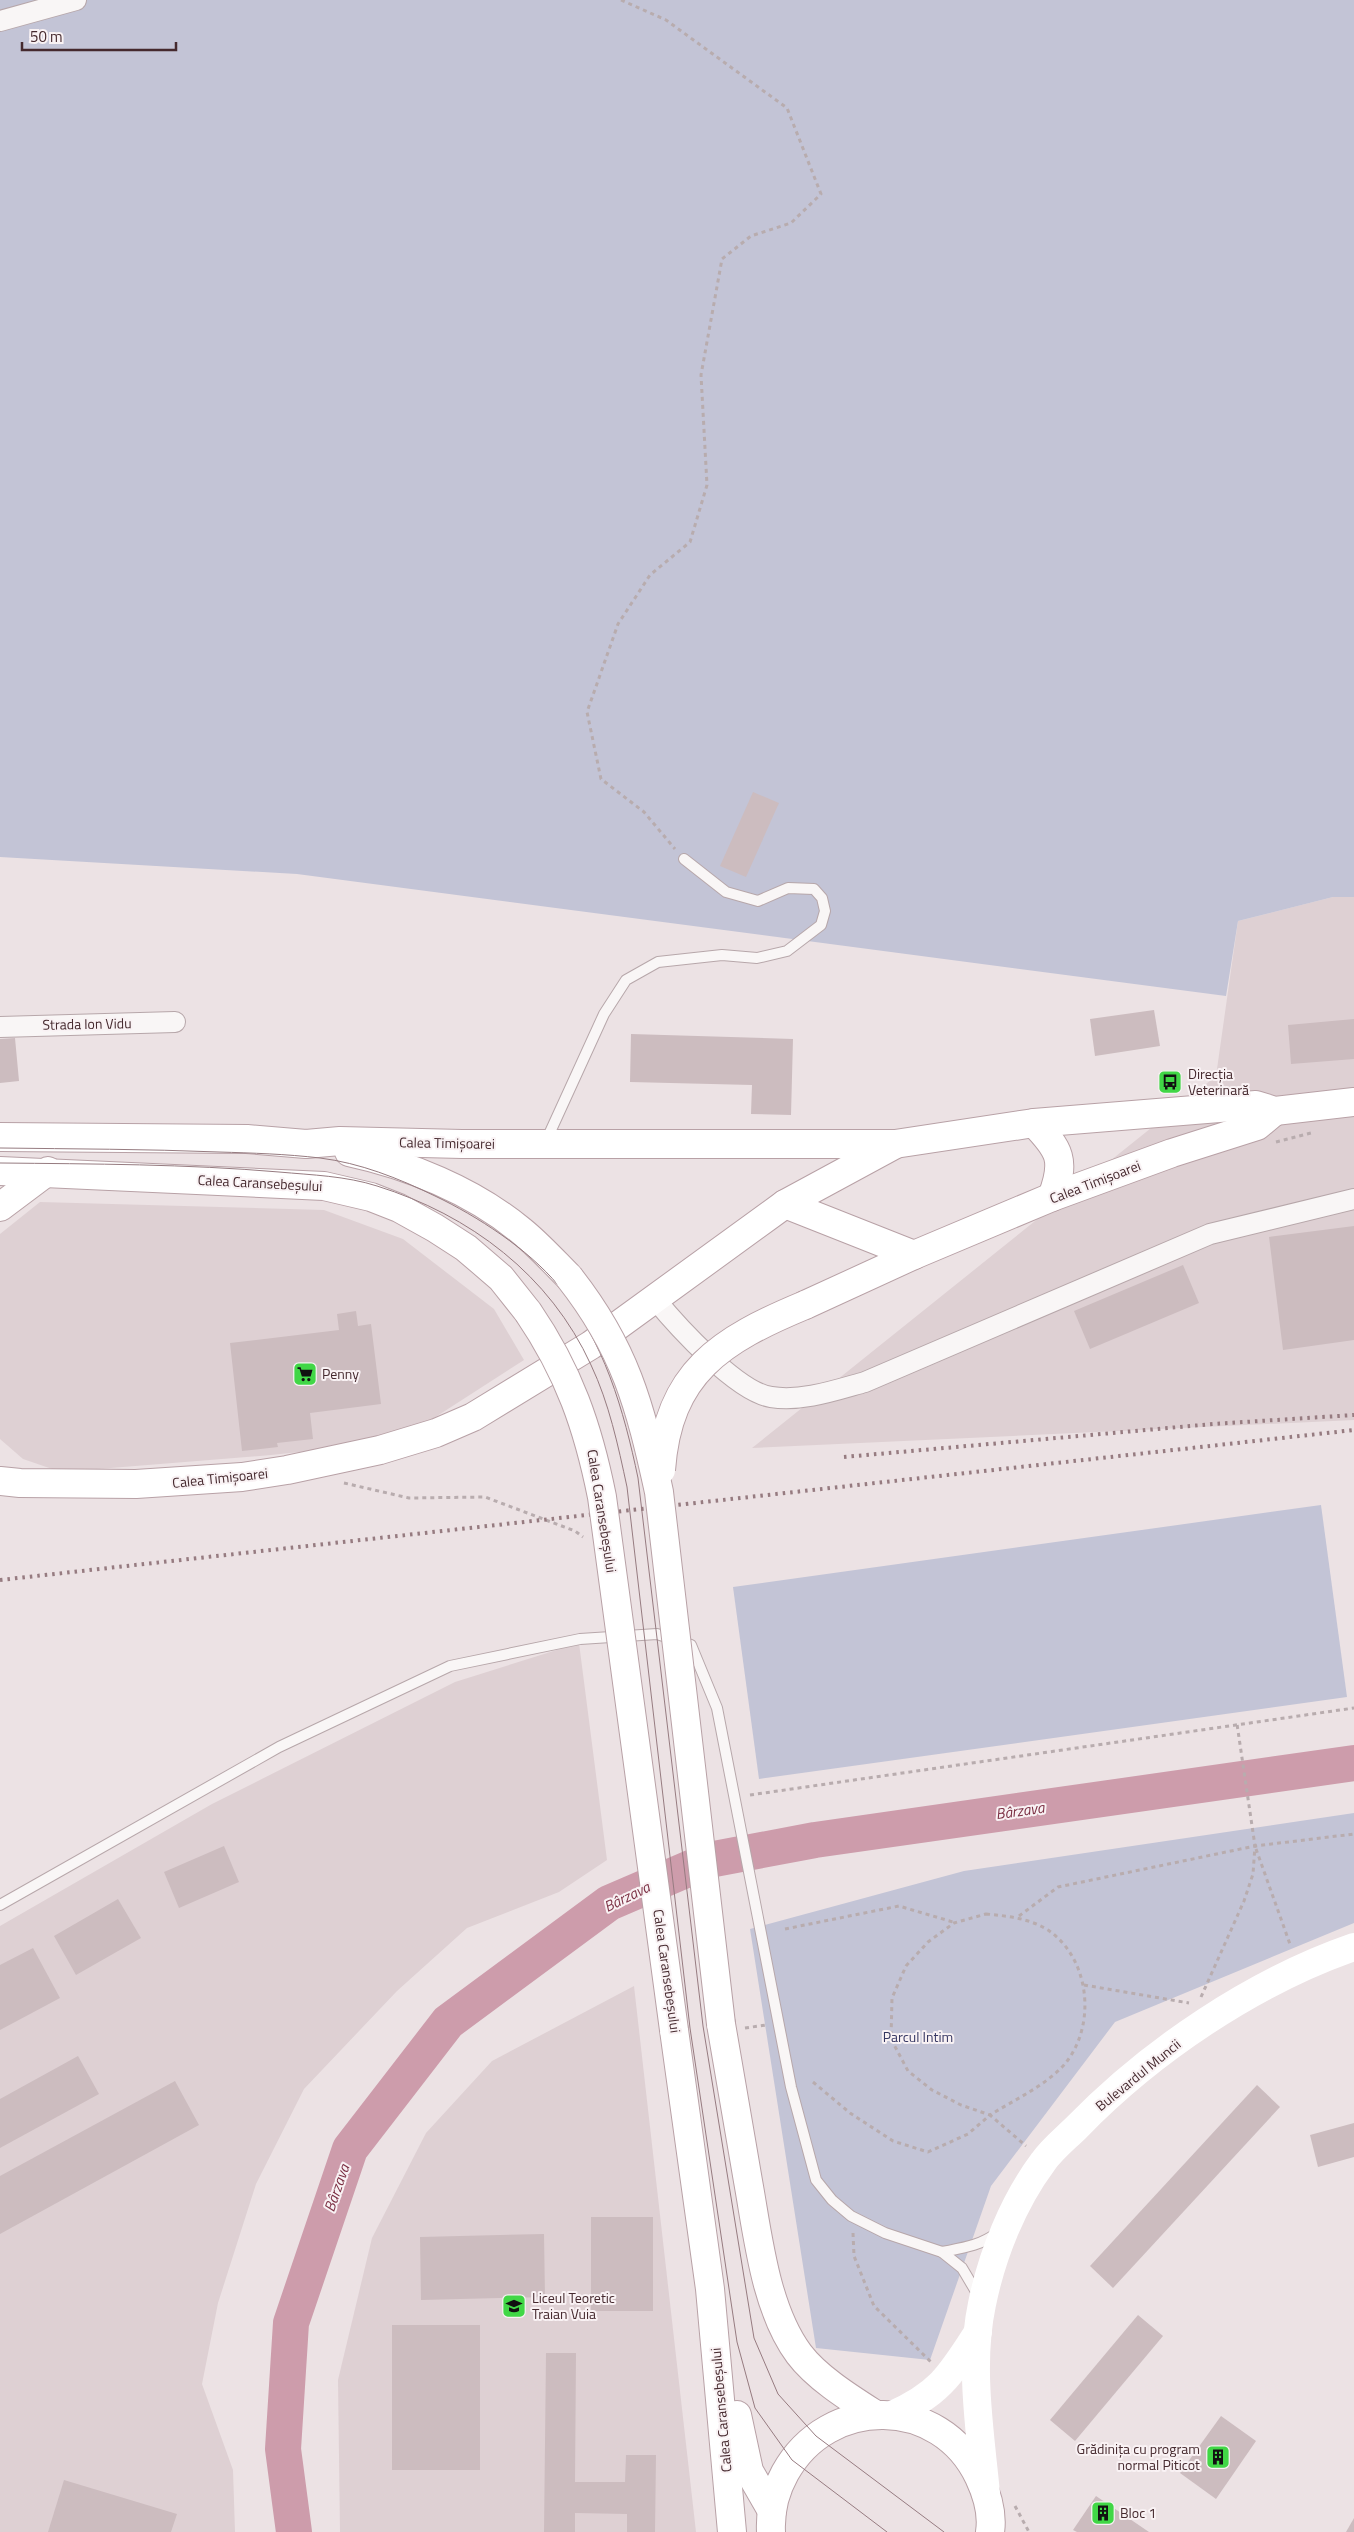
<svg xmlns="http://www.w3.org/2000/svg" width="1354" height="2532" viewBox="0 0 1354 2532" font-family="'Titillium Web',sans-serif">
<rect width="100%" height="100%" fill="#ece2e4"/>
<!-- built -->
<g fill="#ded0d3">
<path d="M1333,897h21v523l-602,28 464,-372 22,-155z"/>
<path d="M40,1202l284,8 79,29 91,70 30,51 -90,58 -34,16 -34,11 -95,10 -210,17 -38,-13 -23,-20v-205z"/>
<path d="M579,1643l28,217 -48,32 -92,36 -70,63 -93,98 -48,95 -38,119 -16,81 31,86 2,62h-235v-606l212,-122 243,-122z"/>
<path d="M634,1986l62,546h-356l-2,-152 34,-142 54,-105 66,-72z"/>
</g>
<!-- green -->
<g fill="#c3c4d6">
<path d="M0,0h1354v897h-21l-95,24 -12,75 -929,-122 -297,-17z"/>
<path d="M1321,1505l26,192 -588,82 -26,-192z"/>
<path d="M1354,1813v110l-239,99 -124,164 -61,174 -114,-12 -66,-419 214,-58z"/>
</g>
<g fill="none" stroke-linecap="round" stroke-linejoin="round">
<!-- river -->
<path stroke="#cd9cab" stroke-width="36" d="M294,2532l-11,-83 8,-126 59,-174 98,-127 161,-119 100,-43 106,-20 539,-77"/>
</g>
<!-- building -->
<g fill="#ccbcbf">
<path d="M753,792l26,11 -33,74 -26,-11z"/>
<path d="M1154,1010l6,36 -65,10 -5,-37z"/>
<path d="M1354,1019v40l-63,5 -3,-39z"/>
<path d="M631,1034l162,5 -2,76 -40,-1 1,-29 -122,-3z"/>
<path d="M15,1038l4,43 -19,2v-44z"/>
<path d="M1354,1226v114l-71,10 -14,-113z"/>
<path d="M1183,1265l16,38 -109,46 -16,-38z"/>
<path d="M356,1311l2,15 13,-2 10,80 -71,9 3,26 -36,4 1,4 -36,4 -12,-108 109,-13 -2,-16z"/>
<path d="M224,1846l15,36 -60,26 -15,-36z"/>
<path d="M118,1899l23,39 -65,37 -22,-39z"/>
<path d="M33,1948l27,50 -60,32v-65z"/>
<path d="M78,2056l21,38 -99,54v-49z"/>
<path d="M175,2081l24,44 -199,109v-58z"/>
<path d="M1257,2085l23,22 -167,181 -23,-22z"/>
<path d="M1354,2123v34l-36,10 -8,-32z"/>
<rect x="591" y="2217" width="62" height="94"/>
<path d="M544,2234l1,63 -124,3 -1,-63z"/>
<path d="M1138,2315l25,21 -88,105 -25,-21z"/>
<rect x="392" y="2325" width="88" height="145"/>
<path d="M546,2353h30l-1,129h50l1,-27h30l-1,77h-28v-18l-52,-1v19h-31z"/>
<path d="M1221,2416l35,25 -40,58 -36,-26z"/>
<path d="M64,2480l113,34 -6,18h-123z"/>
<path d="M1096,2496l53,36h-72l-4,-2z"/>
<path d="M1354,2518v14h-8z"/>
</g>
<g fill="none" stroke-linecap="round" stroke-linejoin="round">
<!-- lane casing -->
<g stroke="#b7a7aa" stroke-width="12">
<g id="lane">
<path d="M546,1141l58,-127 22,-34 32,-18 64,-7 35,3 30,-7 34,-26 4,-14 -3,-13 -8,-9 -26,-1 -30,13 -32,-9 -42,-33"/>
<path d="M0,1905l279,-158 171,-81 130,-27 77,-5 34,11 26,63 74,379 25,93 16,20 19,16 34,17 57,19 20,16 16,27"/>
<path d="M942,2252c20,-4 38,-6 55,-19"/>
</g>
</g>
<!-- street casing -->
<g stroke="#b7a7aa" stroke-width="22">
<g id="street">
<path d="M0,21l76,-21"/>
<path d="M0,1027l175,-5"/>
<path d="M655,1299c22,27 82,93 116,98 31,5 65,-7 94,-15l345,-148 144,-35"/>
</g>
</g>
<!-- primary casing -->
<g stroke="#b8a1a6" stroke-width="30">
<g id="primary">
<path d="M1034,1123c26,27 32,37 18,74"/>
<path d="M0,1137l247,2 59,5 34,-3 122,3h433l139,-21 222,-18 19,6 79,-9"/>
<path d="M349,1152c60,13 122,38 170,77 18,14 34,32 50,48"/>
<path d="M0,1171l324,15 47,11 28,11 36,20 31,20 35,30 27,34"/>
<path d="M785,1204l129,51 138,-58 120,-44 85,-27 18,-15"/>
<path d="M0,1207l48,-36"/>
<path d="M805,1305l109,-50"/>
<path d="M0,1481l20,2 116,1 106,-7 45,-7 93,-20 56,-17 37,-16 118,-72 194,-141 109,-59"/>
<path d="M721,2024c9,52 18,104 27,157 10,55 17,127 51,173 18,24 52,45 77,61"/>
<path d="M674,2030l36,259 22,243"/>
<path d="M737,2415l12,56 23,40"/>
<path d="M771,2532c-1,-20 4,-41 14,-59 43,-78 155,-78 194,4 8,17 14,36 11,55"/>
</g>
</g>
<!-- path -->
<g stroke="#b8acae" stroke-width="3" stroke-dasharray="4 4" stroke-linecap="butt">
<path d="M621,0l45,20 121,88 34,86 -30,29 -40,13 -29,23 -21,116 6,110 -17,57 -40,33 -32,49 -31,88 14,67 43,33 31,37"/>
<path d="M1276,1142l35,-9"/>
<path d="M344,1483l65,15 76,-1 90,34 8,6"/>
<path d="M750,1795l604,-87"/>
<path d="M1256,1849l35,98"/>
<path d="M986,1914c22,2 42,4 62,16 43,29 49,98 15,136 -20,21 -49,34 -73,49l-29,-10 -29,-15 -24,-19 -17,-32 1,-41 14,-32 22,-24 26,-19z"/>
<path d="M1019,1916l39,-29 197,-41 99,-12"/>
<path d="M785,1929l114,-23 54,16"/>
<path d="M1084,1985l105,18"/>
<path d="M1201,1997l43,-96 9,-27 2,-28 -18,-122"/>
<path d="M745,2028l21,-3"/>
<path d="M813,2082l37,31 43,28 35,11 40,-18 22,-19 36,31"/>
<path d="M853,2233l1,23 20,50 57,56"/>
<path d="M1015,2506l14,26"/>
</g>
<!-- lane -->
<use href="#lane" stroke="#f9f6f6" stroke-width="10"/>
<!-- street -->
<use href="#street" stroke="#f9f6f6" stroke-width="20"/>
<!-- secondary -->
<g stroke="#fff" stroke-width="28">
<path d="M892,2415c48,-21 59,-41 86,-83"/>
<path d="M986,2493c-6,-62 -17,-128 -4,-189 10,-49 31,-102 61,-142 9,-13 23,-24 34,-35 74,-76 176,-145 277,-180"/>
</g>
<!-- primary -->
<use href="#primary" stroke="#fff" stroke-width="28"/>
<!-- tram -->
<g stroke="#967b80" stroke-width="1">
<path d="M0,1148c73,1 146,1 219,4 33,1 67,2 101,6 40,5 78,20 115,38 42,20 93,53 123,89 46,55 66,126 80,193l65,548 51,312 24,56 38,42 128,96"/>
<path d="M0,1163c93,1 186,1 279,9 33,3 67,4 98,14 93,29 173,89 214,179 18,38 27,80 36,122l63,541 47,314 18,66 37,52 95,72"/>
</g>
<!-- rail -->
<g stroke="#967b80" stroke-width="4" stroke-dasharray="2.5 5" stroke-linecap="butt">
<path d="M844,1457l369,-33 141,-9"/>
<path d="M0,1580l1354,-150"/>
</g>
<!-- primary-bridge casing -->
<g stroke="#b8a1a6" stroke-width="30" stroke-linecap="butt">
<g id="primary-bridge">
<path d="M569,1277c56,71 71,128 90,215l62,532"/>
<path d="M528,1312c41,60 60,115 74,185l72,533"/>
<path d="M661,1470c7,-98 60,-130 144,-165"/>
</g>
</g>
<!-- primary-bridge -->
<use href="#primary-bridge" stroke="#fff" stroke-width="28"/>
</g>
<!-- icons -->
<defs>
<g id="bus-square" transform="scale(1.25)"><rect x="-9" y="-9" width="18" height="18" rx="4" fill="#41d746" stroke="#f9f2f4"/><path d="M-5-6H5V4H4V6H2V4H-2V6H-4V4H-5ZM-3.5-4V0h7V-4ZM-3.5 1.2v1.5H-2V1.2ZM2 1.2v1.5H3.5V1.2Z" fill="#111"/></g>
<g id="supermarket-square" transform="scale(1.25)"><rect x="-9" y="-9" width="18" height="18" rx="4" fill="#41d746" stroke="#f9f2f4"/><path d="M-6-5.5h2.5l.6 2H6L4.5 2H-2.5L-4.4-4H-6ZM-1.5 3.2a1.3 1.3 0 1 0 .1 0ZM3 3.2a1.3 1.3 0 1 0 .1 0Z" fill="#111"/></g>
<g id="school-square" transform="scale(1.25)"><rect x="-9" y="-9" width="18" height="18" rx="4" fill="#41d746" stroke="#f9f2f4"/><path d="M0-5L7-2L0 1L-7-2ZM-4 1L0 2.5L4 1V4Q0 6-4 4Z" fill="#111"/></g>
<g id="building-square" transform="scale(1.25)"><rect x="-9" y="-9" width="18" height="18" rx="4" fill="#41d746" stroke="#f9f2f4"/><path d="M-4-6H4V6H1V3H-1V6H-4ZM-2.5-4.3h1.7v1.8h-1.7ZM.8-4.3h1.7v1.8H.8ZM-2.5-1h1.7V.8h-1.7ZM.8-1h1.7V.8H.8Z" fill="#111"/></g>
</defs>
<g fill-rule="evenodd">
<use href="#bus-square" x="1170" y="1082"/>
<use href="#supermarket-square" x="305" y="1374"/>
<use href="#school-square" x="514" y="2306"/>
<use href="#building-square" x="1218" y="2457"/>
<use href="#building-square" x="1103" y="2513"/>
</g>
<g text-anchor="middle" stroke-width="4" stroke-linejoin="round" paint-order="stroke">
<!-- street labels -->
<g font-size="14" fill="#45292e" stroke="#f9f2f4">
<text transform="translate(87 1024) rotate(-1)" y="5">Strada Ion Vidu</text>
<text transform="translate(447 1143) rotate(1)" y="5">Calea Timișoarei</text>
<text transform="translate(1095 1182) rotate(-21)" y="5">Calea Timișoarei</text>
<text transform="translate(260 1183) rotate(3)" y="5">Calea Caransebeșului</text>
<text transform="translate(220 1478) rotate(-6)" y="5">Calea Timișoarei</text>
<text transform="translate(602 1511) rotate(81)" y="5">Calea Caransebeșului</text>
<text transform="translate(667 1971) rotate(82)" y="5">Calea Caransebeșului</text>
<text transform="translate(1138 2075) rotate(-39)" y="5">Bulevardul Muncii</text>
<text transform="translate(721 2410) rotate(-95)" y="5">Calea Caransebeșului</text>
</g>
<!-- poi labels -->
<g font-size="14" fill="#45292e" stroke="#f9f2f4" text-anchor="start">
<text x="1188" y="1079">Direcția<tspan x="1188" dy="16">Veterinară</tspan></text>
<text x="322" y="1379">Penny</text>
<text x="532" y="2303">Liceul Teoretic<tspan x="532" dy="16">Traian Vuia</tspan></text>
<text x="1200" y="2454" text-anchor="end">Grădinița cu program<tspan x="1200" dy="16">normal Piticot</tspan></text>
<text x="1120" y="2518">Bloc 1</text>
</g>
<!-- park labels -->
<g font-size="14" fill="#353661" stroke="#f9f2f4">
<text x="918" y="2042">Parcul Intim</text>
</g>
<!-- water labels -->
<g font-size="15" font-style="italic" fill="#7c3044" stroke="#f9f2f4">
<text transform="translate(1020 1811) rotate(-8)" y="5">Bârzava</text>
<text transform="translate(627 1897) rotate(-26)" y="5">Bârzava</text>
<text transform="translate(337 2188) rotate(-71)" y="5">Bârzava</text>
</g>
</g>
<!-- scale -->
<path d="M22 42v8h154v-8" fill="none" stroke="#45292e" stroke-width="2.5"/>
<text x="30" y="42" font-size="15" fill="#45292e" stroke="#f9f2f4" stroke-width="4" paint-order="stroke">50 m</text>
</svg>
